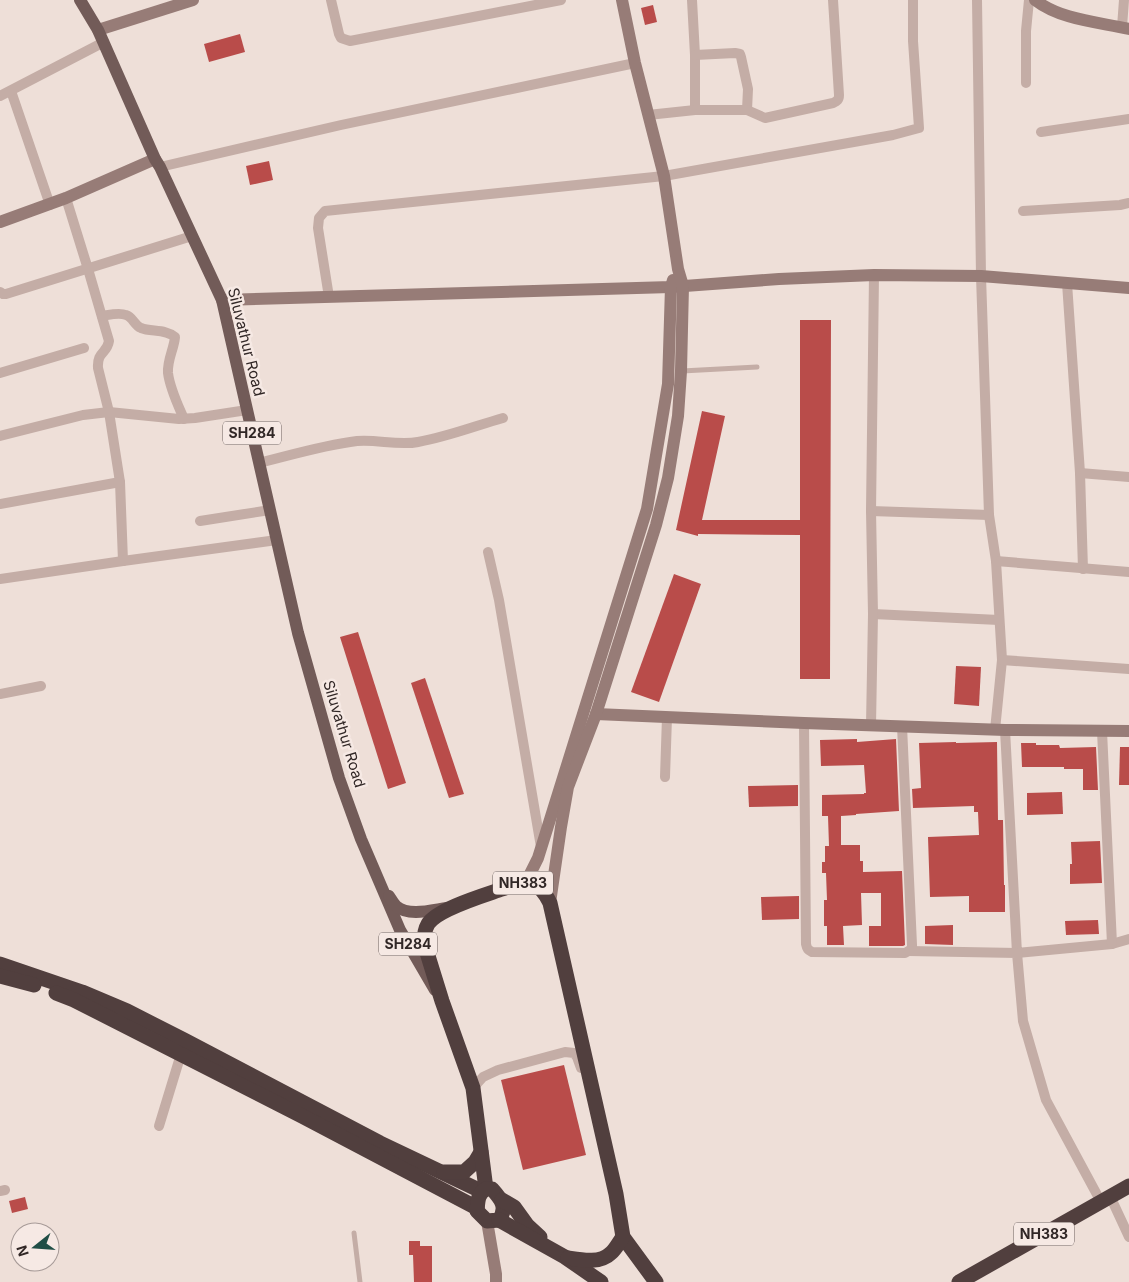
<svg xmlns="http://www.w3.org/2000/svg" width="1129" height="1282" viewBox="0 0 1129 1282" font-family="Inter,sans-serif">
<rect width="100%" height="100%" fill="#eedfd8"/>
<!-- building -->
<g fill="#b94c4a">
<path d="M653,5l4,17 -12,3 -4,-17z"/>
<path d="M240,34l5,18 -36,10 -5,-18z"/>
<path d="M269,161l4,19 -23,5 -4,-19z"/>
<path d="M800,320h31l-1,359h-30v-144l-102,-1v2l-22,-6 26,-119 23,5 -23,104h98z"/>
<path d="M674,574l27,10 -42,118 -28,-10z"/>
<path d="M358,632l48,151 -18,6 -48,-152z"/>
<path d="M956,666l25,1 -2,39 -25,-2z"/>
<path d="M425,678l39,116 -15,4 -38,-115z"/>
<path d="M857,739v3l39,-3 3,72 -43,3v1l-15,1v29h19v16h3v11l39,-1 3,74 -2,1h-34v-20h12v-33h-20l1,32 -19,1 1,19h-17v-19h-3v-26h3l-1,-27h-4v-11h3v-16h4l-1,-30h-6v-21l42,-1v-1h2l-2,-28 -43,1 -1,-26z"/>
<path d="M956,742v1l41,-1 1,78h5l1,65h1v27h-36v-16l-39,1 -2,-60 51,-2 -1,-23h-4v-6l-61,2 -1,-19 9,-1 -2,-45z"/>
<path d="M1021,743h15v2h23l1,3 36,-1 2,43h-15v-21h-19v-2h-42z"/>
<path d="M1120,747h9v38h-10z"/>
<path d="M798,785v21l-49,1 -1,-21z"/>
<path d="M1062,792l1,22 -36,1v-22z"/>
<path d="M1100,841l2,42 -32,1v-20h2l-1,-22z"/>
<path d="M799,896v23l-37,1 -1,-23z"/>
<path d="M1098,920l1,14 -33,1 -1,-14z"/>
<path d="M953,925v20l-28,-1v-18z"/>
<path d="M564,1065l22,90 -63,15 -22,-90z"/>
<path d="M25,1197l3,12 -16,4 -3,-12z"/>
<path d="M409,1241h11v5h12v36h-18l-1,-27h-4z"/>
</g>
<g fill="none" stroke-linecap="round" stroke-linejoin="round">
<!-- lane -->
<g stroke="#c4ada6" stroke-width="5">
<path d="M682,371l75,-4"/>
<path d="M354,1233l6,49"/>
</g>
<!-- street -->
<g stroke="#c4ada6" stroke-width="10">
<path d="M331,0l8,34 2,4 9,3 211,-41"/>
<path d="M692,0l3,55v55"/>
<path d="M977,0l4,276 8,239 7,46 6,99 -7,70"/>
<path d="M1122,27l2,-27"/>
<path d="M695,55l40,-2 5,1 1,3 7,32 -1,21"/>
<path d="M1026,83v-52l3,-31"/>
<path d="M11,91l39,114"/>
<path d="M0,96l104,-54"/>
<path d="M648,115l47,-5h52l18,8 68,-15c4,-2 6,-3 6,-8l-6,-95"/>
<path d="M1041,132l88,-13"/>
<path d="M160,167l181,-42 294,-62"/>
<path d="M66,198l22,71 21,72c-2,13 -12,10 -11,27l11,44 11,70 3,79"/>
<path d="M1023,211l97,-6 9,-2"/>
<path d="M1067,283l13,190 3,96"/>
<path d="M0,292l3,2h3l186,-58"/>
<path d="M329,297l-11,-69 1,-10 6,-7 339,-35 229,-41 26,-7 -6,-87v-41"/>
<path d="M102,316c7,-1 17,-4 24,-1 7,2 8,10 15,13 10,4 25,1 34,9 -1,12 -8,23 -7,36 2,16 10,32 16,46"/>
<path d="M0,373l84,-25"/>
<path d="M0,436l83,-21 26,-3 70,7 16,-1 52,-8"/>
<path d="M259,463c32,-8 65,-18 98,-22 20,-2 41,5 61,1 29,-5 57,-16 85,-24"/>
<path d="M1080,473l49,4"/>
<path d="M0,504l120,-22"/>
<path d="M871,511l118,4"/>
<path d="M200,521l70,-11"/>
<path d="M488,552l11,48 42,247"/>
<path d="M996,561l133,11"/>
<path d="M0,579l123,-18 154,-21"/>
<path d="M873,614l126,6"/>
<path d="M1002,660l127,9"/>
<path d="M0,694l41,-8"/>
<path d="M804,723l2,221c1,5 2,6 6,8l93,1 7,-4v-4l-10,-219"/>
<path d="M871,725l2,-111 -2,-103 3,-236"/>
<path d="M1005,730l12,223 95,-9 17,-5"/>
<path d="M1102,731l10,213"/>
<path d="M665,777l2,-60"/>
<path d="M909,951l108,2 6,68 23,79 55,102"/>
<path d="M473,1088l10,-11 15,-7 67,-18 9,1 3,4 4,11"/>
<path d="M159,1126l22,-72"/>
<path d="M0,1191l5,-1"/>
<path d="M1110,1196l19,41"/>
</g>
<!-- secondary -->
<g stroke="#977c77" stroke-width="12">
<path d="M1035,0c26,20 63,22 94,29"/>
<path d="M98,30l95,-30"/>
<path d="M0,222l66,-24 89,-39"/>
<path d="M222,300l449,-13 108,-8 95,-4 107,1 148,12"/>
<path d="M596,714l208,9 201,7 124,1"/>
<path d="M526,882l12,-24 109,-349 21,-125 3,-97 2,-7"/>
<path d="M550,903l11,-76 7,-40 28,-73 60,-189 12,-47 10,-62 3,-45 2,-85 -5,-17 -14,-93 -29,-113 -13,-63"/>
<path d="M487,1221l9,53v8"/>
</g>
<!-- primary -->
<g stroke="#725b58" stroke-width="12">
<path d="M80,0l18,30 57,129 5,8 62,133 76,333 41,145 22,61 39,91 35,60"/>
<path d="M389,896c2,3 4,7 7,10 13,11 36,4 51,2"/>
</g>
<!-- highway -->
<g stroke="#513f3e" stroke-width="15">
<path d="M0,964l82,28 45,19 57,29 196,103 101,48"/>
<path d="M0,976l34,9"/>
<path d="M56,993l18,7 228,116 175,92"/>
<path d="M444,1172h20l11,-10 6,-10"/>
<path d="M486,1189l-13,-101 -31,-87 -18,-58c0,-6 1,-14 4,-19 9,-15 57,-29 74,-35 8,-2 18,-8 26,-6 12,2 17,10 22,20l66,291 7,43 33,45"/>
<path d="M486,1189h6c9,10 16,18 7,31l-12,1 -10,-10c1,-9 0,-17 9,-22z"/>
<path d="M502,1200l12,7 13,18 13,12"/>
<path d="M499,1220l66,37 36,25"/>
<path d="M568,1258c13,2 32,6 43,-5 5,-4 8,-11 12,-16"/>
<path d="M959,1282l170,-96"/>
</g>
</g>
<g text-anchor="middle" stroke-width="5" stroke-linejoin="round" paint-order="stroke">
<!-- shield labels -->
<g fill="#f6e9e4" stroke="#6c615f" stroke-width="1">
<rect x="223" y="421.5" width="58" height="23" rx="4"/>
<rect x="493" y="871.5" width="60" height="23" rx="4"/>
<rect x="379" y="932.5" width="58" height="23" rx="4"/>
<rect x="1014" y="1222.5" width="60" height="23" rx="4"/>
</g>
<g font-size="14" font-weight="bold" fill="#312726">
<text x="252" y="438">SH284</text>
<text x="523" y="888">NH383</text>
<text x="408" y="949">SH284</text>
<text x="1044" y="1239">NH383</text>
</g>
<!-- street labels -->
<g font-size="15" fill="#312726" stroke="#f6e9e4">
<text transform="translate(246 342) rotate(76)" y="5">Siluvathur Road</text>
<text transform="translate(344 734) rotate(73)" y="5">Siluvathur Road</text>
</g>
</g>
<!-- north arrow -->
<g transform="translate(35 1247) rotate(253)"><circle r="24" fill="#f6e9e4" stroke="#a79b98"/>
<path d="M0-4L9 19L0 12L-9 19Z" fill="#204e46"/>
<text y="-8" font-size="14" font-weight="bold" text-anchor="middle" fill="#312726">N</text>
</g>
</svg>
